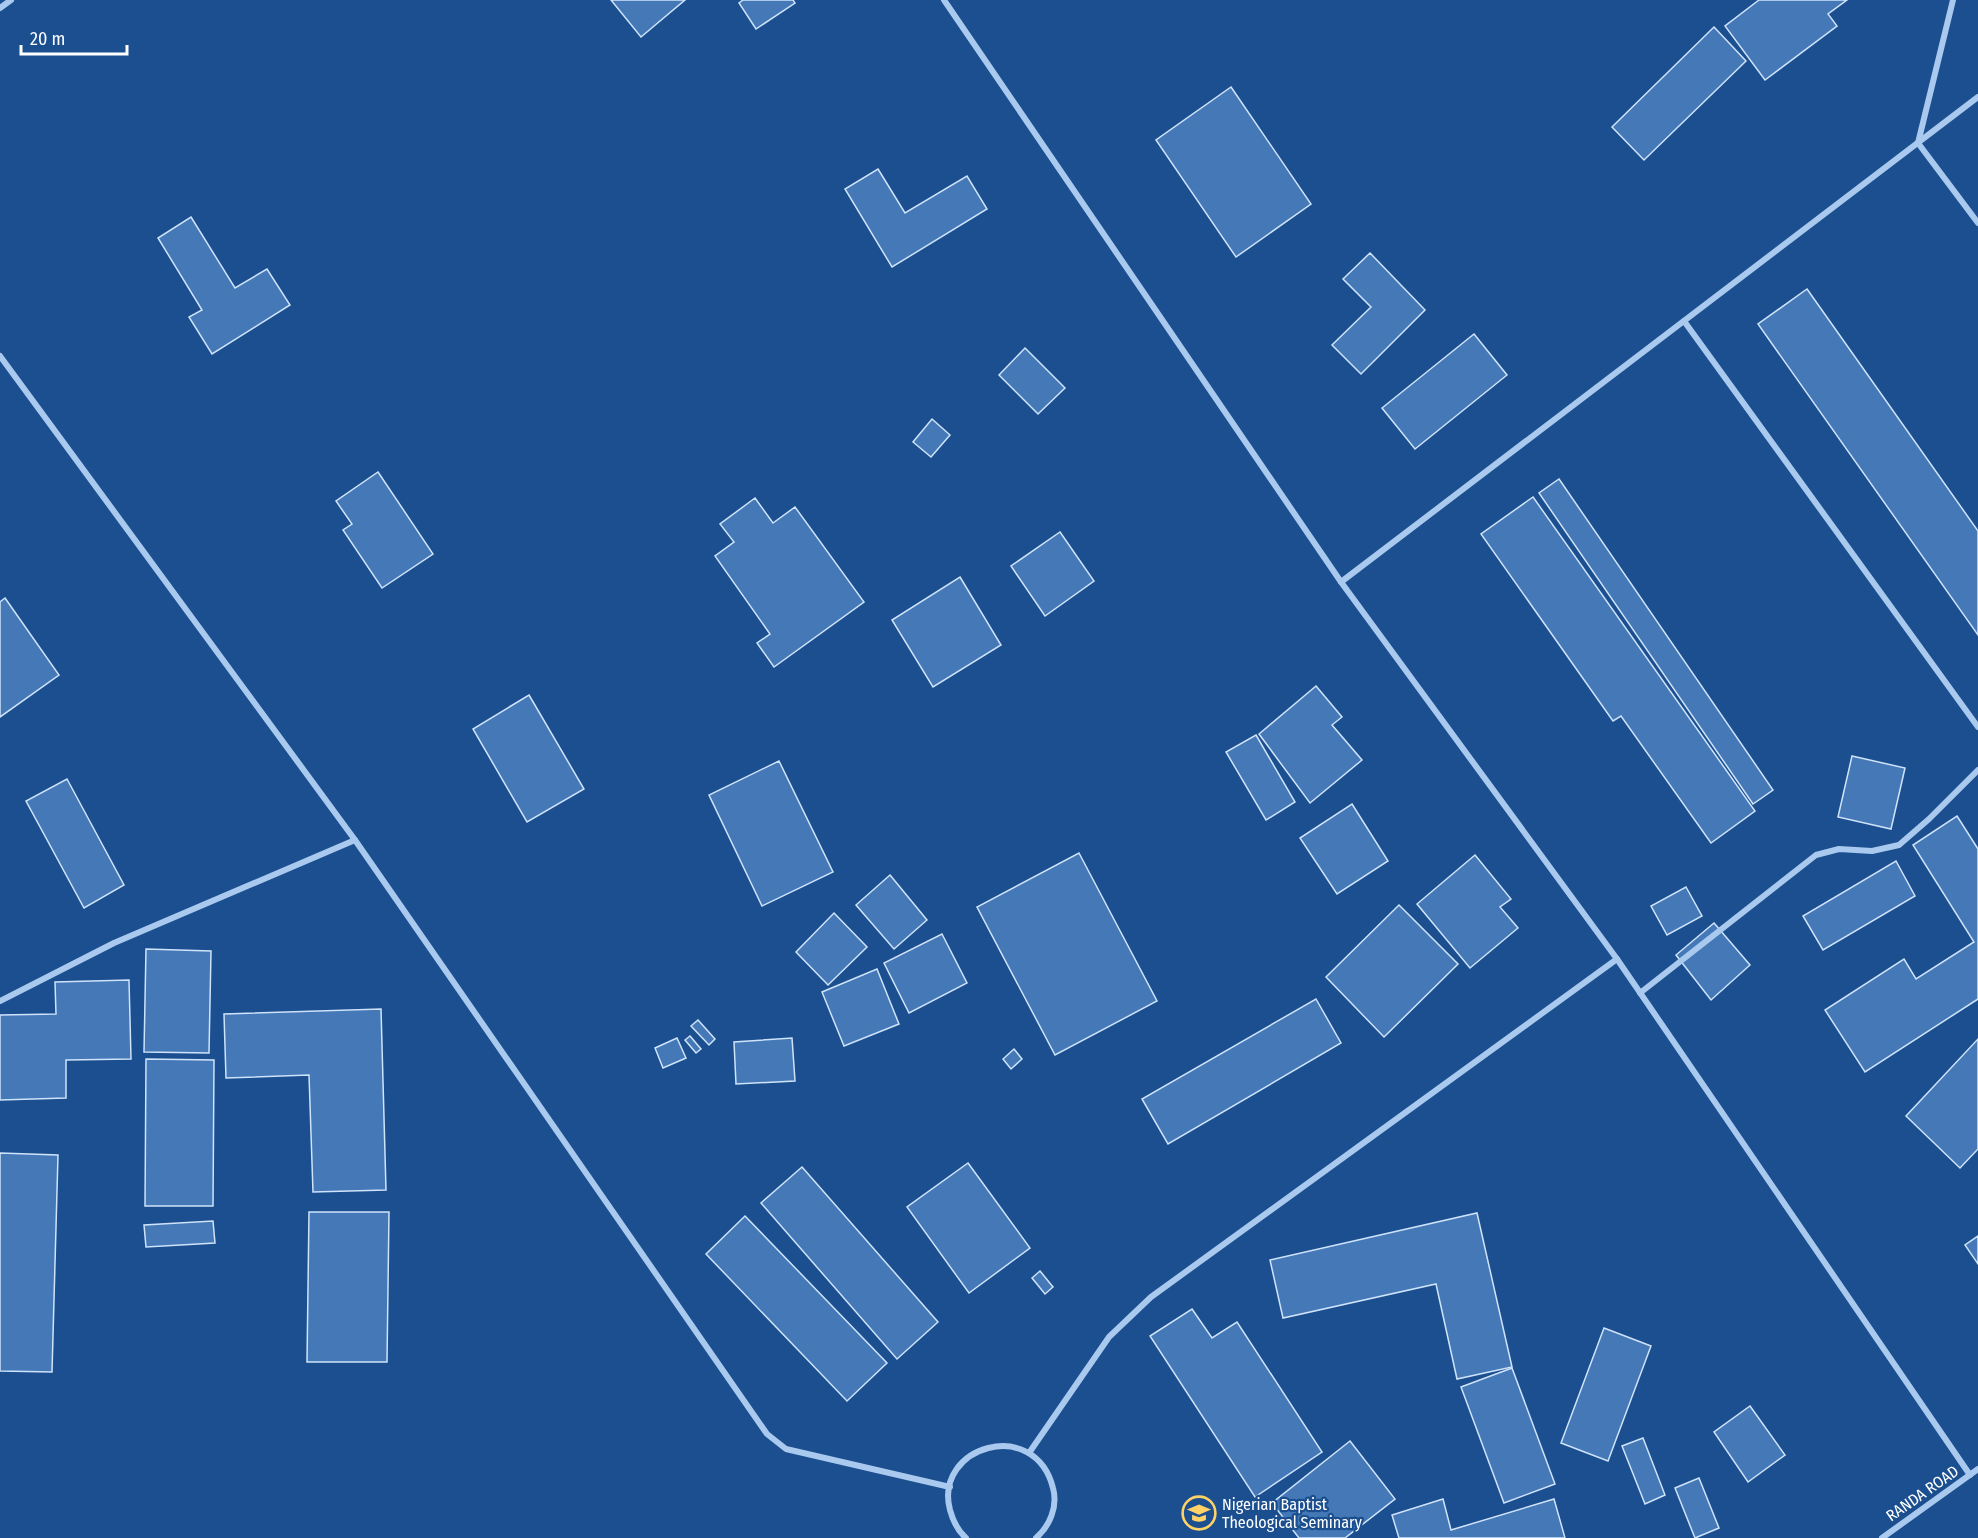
<svg xmlns="http://www.w3.org/2000/svg" width="1978" height="1538" viewBox="0 0 1978 1538" font-family="'Fira Sans Condensed',sans-serif">
<rect width="100%" height="100%" fill="#1b4f8f"/>
<!-- building -->
<g fill="#4478b7" stroke="#cfe3fa" stroke-width="1.5">
<path d="M611,0h74l-44,37z"/>
<path d="M743,0h50l2,3 -39,26 -17,-26z"/>
<path d="M1759,0h88l-19,14 9,12 -72,54 -40,-54z"/>
<path d="M1714,27l32,34 -102,99 -32,-33z"/>
<path d="M1231,87l80,117 -75,53 -80,-117z"/>
<path d="M878,169l27,44 62,-37 20,33 -95,58 -47,-78z"/>
<path d="M191,217l44,71 32,-19 23,36 -78,49 -23,-37 13,-7 -44,-72z"/>
<path d="M1370,253l55,57 -64,64 -29,-29 39,-38 -28,-28z"/>
<path d="M1807,289l171,242v104l-220,-311z"/>
<path d="M1474,334l33,41 -92,74 -33,-41z"/>
<path d="M1025,348l40,40 -27,26 -39,-39z"/>
<path d="M932,419l18,16 -19,22 -18,-15z"/>
<path d="M378,472l55,82 -51,34 -39,-58 9,-6 -16,-23z"/>
<path d="M1559,479l214,311 -20,14 -214,-311z"/>
<path d="M1533,497l222,314 -44,32 -90,-127 -8,5 -132,-187z"/>
<path d="M755,498l18,25 22,-16 69,95 -90,65 -17,-24 13,-9 -55,-78 19,-14 -14,-18z"/>
<path d="M1060,532l34,49 -49,35 -34,-50z"/>
<path d="M960,577l41,68 -68,42 -41,-67z"/>
<path d="M5,598l54,77 -59,42v-115z"/>
<path d="M1316,686l26,31 -10,8 30,35 -52,43 -51,-69z"/>
<path d="M529,695l55,94 -57,33 -54,-93z"/>
<path d="M1256,735l39,67 -29,18 -40,-68z"/>
<path d="M1852,756l53,12 -14,61 -53,-12z"/>
<path d="M779,761l54,111 -71,34 -53,-111z"/>
<path d="M67,779l57,106 -40,23 -58,-107z"/>
<path d="M1352,804l36,57 -51,33 -37,-56z"/>
<path d="M1957,816l21,33v150l-113,73 -40,-62 79,-51 12,20 58,-37 -61,-97z"/>
<path d="M1079,853l78,148 -102,54 -78,-148z"/>
<path d="M1475,855l36,44 -11,8 18,21 -48,40 -53,-64z"/>
<path d="M1896,861l19,35 -92,54 -20,-34z"/>
<path d="M890,875l37,45 -33,29 -38,-44z"/>
<path d="M1686,887l16,29 -35,19 -16,-29z"/>
<path d="M1399,905l59,59 -74,73 -58,-60z"/>
<path d="M834,913l33,34 -39,38 -32,-33z"/>
<path d="M1714,923l36,42 -39,35 -35,-45z"/>
<path d="M942,934l25,49 -58,30 -25,-50z"/>
<path d="M146,949l65,2 -2,102 -65,-1z"/>
<path d="M877,969l22,55 -55,22 -22,-54z"/>
<path d="M129,980l2,79 -65,1v38l-66,2v-85l56,-1 -1,-32z"/>
<path d="M1316,999l25,44 -173,101 -26,-45z"/>
<path d="M381,1009l5,181 -73,2 -4,-117 -83,3 -2,-64z"/>
<path d="M698,1020l17,19 -6,6 -18,-19z"/>
<path d="M690,1036l11,13 -5,4 -11,-13z"/>
<path d="M677,1038l9,20 -23,10 -8,-20z"/>
<path d="M792,1038l3,43 -59,3 -2,-42z"/>
<path d="M1978,1039v110l-18,19 -54,-52z"/>
<path d="M1014,1049l8,10 -11,10 -8,-10z"/>
<path d="M146,1059l68,1 -1,146h-68z"/>
<path d="M0,1153l58,2 -6,217 -52,-1z"/>
<path d="M968,1163l62,85 -61,45 -62,-86z"/>
<path d="M802,1167l136,155 -41,37 -136,-156z"/>
<path d="M309,1212h80l-2,150h-80z"/>
<path d="M1477,1213l35,154 -55,12 -21,-95 -153,34 -13,-58z"/>
<path d="M745,1216l142,147 -40,38 -141,-147z"/>
<path d="M213,1221l2,22 -69,4 -2,-22z"/>
<path d="M1978,1236v28l-13,-19z"/>
<path d="M1040,1271l13,16 -8,7 -13,-16z"/>
<path d="M1192,1309l20,29 25,-16 85,130 -67,45 -105,-161z"/>
<path d="M1604,1328l47,18 -43,115 -47,-18z"/>
<path d="M1512,1368l43,116 -51,19 -43,-116z"/>
<path d="M1750,1406l35,49 -37,27 -34,-50z"/>
<path d="M1643,1438l22,57 -20,9 -23,-58z"/>
<path d="M1350,1441l45,58 -50,39h-46l-27,-35z"/>
<path d="M1699,1478l20,50 -24,10 -20,-50z"/>
<path d="M1443,1499l8,31 103,-31 11,39h-166l-7,-23z"/>
</g>
<g fill="none" stroke-linecap="round" stroke-linejoin="round">
<!-- minor -->
<g stroke="#a9c9ee" stroke-width="6">
<path d="M944,0l397,582 276,377 353,516"/>
<path d="M1953,0l-35,143 60,80"/>
<path d="M0,8l11,-8"/>
<path d="M1684,321l294,406"/>
<path d="M0,356l355,484 412,594 19,15 164,38"/>
<path d="M1341,582l637,-485"/>
<path d="M1640,993l176,-138 23,-6 33,2 27,-6 30,-26 49,-49"/>
<path d="M0,1001l114,-58 241,-103"/>
<path d="M1029,1453l80,-116 42,-40 466,-338"/>
<path d="M966,1538c-8,-7 -13,-17 -16,-28 -17,-64 85,-94 103,-22 5,18 -3,38 -17,50"/>
<path d="M1882,1538l96,-69"/>
</g>
</g>
<!-- icons -->
<defs>
<g id="school-ring" transform="scale(1.725)"><circle r="9.5" fill="#1b4f8f" stroke="#ffd166" stroke-width="1.5"/><path d="M0-5L7-2L0 1L-7-2ZM-4 1L0 2.5L4 1V4Q0 6-4 4Z" fill="#ffd166"/></g>
</defs>
<g fill-rule="evenodd">
<use href="#school-ring" x="1199" y="1513"/>
</g>
<g text-anchor="middle" stroke-width="4.5" stroke-linejoin="round" paint-order="stroke">
<!-- street labels -->
<g font-size="16" fill="#fff" stroke="#1b4f8f">
<text transform="translate(1922 1493) rotate(-35)" y="6">RANDA ROAD</text>
</g>
<!-- poi labels -->
<g font-size="16" fill="#fff" stroke="#1b4f8f" text-anchor="start">
<text x="1222" y="1510">Nigerian Baptist<tspan x="1222" dy="18">Theological Seminary</tspan></text>
</g>
</g>
<!-- scale -->
<path d="M21 45v9h106v-9" fill="none" stroke="#ffffff" stroke-width="3"/>
<text x="30" y="45" font-size="18" fill="#ffffff" stroke="#1b4f8f" stroke-width="4.5" paint-order="stroke">20 m</text>
</svg>
